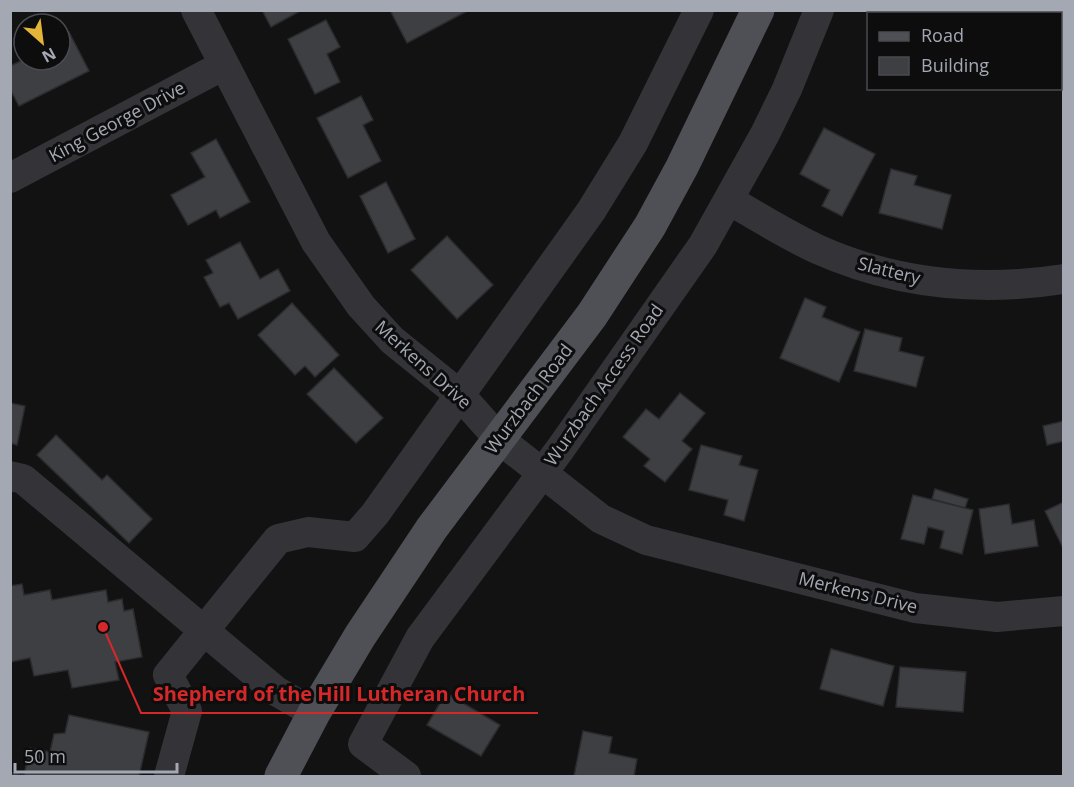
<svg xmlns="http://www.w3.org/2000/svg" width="1074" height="787" viewBox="0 0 1074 787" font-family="'Open Sans',sans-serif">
<rect width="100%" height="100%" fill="#121213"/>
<!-- building -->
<g fill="#3e3f43" stroke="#2c2c2f" stroke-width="1.5">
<path d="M262,10h38v1l-29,16z"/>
<path d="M390,10h79l-62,33z"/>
<path d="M951,10h63v4h-64z"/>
<path d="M326,20l14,27 -13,7 13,28 -25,12 -27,-55z"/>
<path d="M69,32l20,39 -70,35 -9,-17v-23l11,-5 -2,-4 5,-2v5h36v-23z"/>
<path d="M361,96l12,24 -10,5 18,36 -33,17 -31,-60z"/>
<path d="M824,128l51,26 -33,62 -20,-10 8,-16 -30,-16z"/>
<path d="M216,139l34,63 -30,16 -4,-8 -28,15 -17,-30 34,-18 -14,-24z"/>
<path d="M891,169l26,7 -3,9 37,10 -9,34 -63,-16z"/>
<path d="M386,182l29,57 -27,14 -28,-57z"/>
<path d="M447,236l46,49 -36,34 -46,-49z"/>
<path d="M240,242l20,37 18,-10 12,22 -52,28 -9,-16 -9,4 -16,-30 9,-4 -7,-13z"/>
<path d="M805,298l21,9 -4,10 38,15 -21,50 -59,-24z"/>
<path d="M292,303l47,52 -24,22 -10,-11 -10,9 -37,-40z"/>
<path d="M865,329l37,9 -3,13 25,6 -8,30 -62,-16z"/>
<path d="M334,368l49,50 -27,25 -49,-49z"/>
<path d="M680,393l25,20 -23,28 10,8 -27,33 -21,-16 6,-7 -27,-22 23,-28 13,10z"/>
<path d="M10,403l15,3 -8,39 -7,-2z"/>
<path d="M1064,421v20l-17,4 -4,-19z"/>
<path d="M56,435l46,45 5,-5 45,44 -23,24 -92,-88z"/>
<path d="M701,445l41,11 -3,9 19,5 -14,51 -20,-6 4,-15 -39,-10z"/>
<path d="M935,489l33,10 -3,9 -33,-9z"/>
<path d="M913,495l60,15 -11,44 -22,-6 4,-17 -16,-4 -4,17 -23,-5z"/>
<path d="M1064,502v48l-19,-39z"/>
<path d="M1009,504l3,20 22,-4 4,26 -53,8 -6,-45z"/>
<path d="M22,584l2,11 26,-5 2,10 54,-10 2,12 14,-3 2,12 9,-2 9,48 -27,5 4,18 -47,8 -4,-18 -34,6 -4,-18 -20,4v-76z"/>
<path d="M831,649l63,17 -11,40 -63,-17z"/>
<path d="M900,667l66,5 -3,40 -67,-5z"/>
<path d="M446,693l54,32 -19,31 -54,-31z"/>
<path d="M69,715l80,17 -10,44h-127l1,-3 11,2 6,-27 20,4 4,-18 11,-1z"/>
<path d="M583,731l29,6 -3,16 28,6 -3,17h-60z"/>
</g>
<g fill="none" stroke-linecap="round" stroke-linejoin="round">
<!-- minor -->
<g stroke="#333338" stroke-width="30">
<path d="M196,10l120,232 45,64 31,34 68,55 39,44 102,80 45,21 269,68 82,9 67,-6"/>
<path d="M10,178l214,-113"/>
<path d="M729,200c29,17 58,35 88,49 78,35 163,43 247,30"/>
<path d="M10,476l13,3 253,212 38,22"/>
<path d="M169,776l18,-65 -19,-36 110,-136 30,-7 47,5 20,-23 216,-303 42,-68 66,-133"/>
<path d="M406,776l-43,-32 57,-106 141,-190 142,-203 62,-111 22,-45 32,-79"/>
</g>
<!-- major -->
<path stroke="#4f5056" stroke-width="33" d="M281,776l33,-63 46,-77 72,-108 160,-213 58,-89 32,-59 76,-157"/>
</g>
<g text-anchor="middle" stroke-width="6" stroke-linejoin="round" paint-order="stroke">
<!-- street labels -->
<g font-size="18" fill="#a4a8b3" stroke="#0d0d0e">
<text transform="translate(117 122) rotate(-28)" y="6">King George Drive</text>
<text transform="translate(889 271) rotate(14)" y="6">Slattery</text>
<text transform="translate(423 365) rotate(42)" y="6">Merkens Drive</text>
<text transform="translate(604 385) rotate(-55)" y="6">Wurzbach Access Road</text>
<text transform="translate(529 399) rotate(-53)" y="6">Wurzbach Road</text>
<text transform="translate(858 593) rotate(14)" y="6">Merkens Drive</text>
</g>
</g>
<!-- callouts -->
<path fill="none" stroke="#d62828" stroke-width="2" d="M103 627L141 713H538"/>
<circle fill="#d62828" stroke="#0d0d0e" stroke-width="2" cx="103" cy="627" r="6"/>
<g font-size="20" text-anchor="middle" font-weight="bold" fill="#d62828" stroke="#0d0d0e" stroke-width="6" stroke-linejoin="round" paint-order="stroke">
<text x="339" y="701">Shepherd of the Hill Lutheran Church</text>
</g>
<!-- border -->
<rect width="1074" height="787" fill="none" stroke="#a4a8b3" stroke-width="24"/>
<!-- legend -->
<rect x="867" y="12" width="195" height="78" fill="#0d0d0e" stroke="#494b50" stroke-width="1.5"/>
<rect x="879" y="32" width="30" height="9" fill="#4f5056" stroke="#494b50" stroke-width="1.5"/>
<text x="921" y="42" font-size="18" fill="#a4a8b3">Road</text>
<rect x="879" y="57" width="30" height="18" fill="#3e3f43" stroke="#494b50" stroke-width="1.5"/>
<text x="921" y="72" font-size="18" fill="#a4a8b3">Building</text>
<!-- north arrow -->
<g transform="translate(42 42) rotate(152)"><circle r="28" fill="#0d0d0e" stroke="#494b50" stroke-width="1.5"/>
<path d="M0-4.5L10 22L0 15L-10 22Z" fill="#e4b539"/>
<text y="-9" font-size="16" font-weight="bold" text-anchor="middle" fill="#a4a8b3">N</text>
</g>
<!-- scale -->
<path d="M15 763v9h162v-9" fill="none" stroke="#a4a8b3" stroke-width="3"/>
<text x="24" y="763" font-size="18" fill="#a4a8b3" stroke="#0d0d0e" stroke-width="4.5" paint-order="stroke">50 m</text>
</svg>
